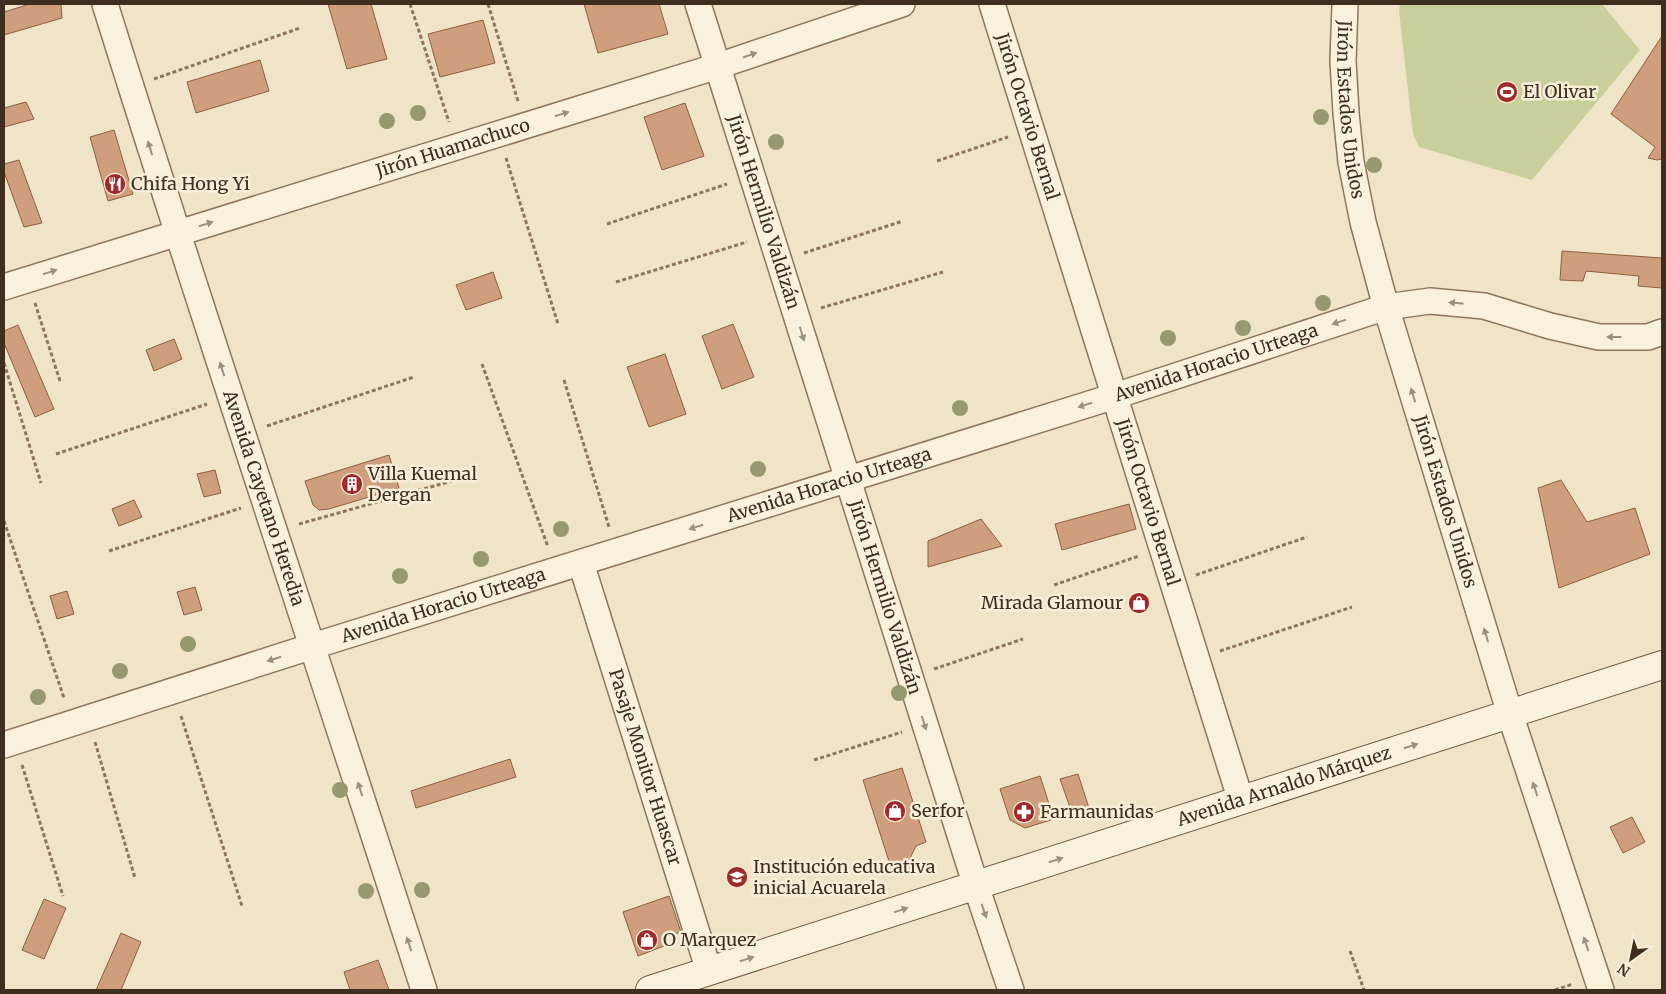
<svg xmlns="http://www.w3.org/2000/svg" width="1666" height="994" viewBox="0 0 1666 994" font-family="Merriweather,serif">
<rect width="100%" height="100%" fill="#f0e4c8"/>
<!-- green -->
<path fill="#c9cf9b" d="M1400,4h202l38,46 -108,130 -113,-33 -6,-13 -14,-123z"/>
<!-- building -->
<g fill="#cf9f7d" stroke="#8d5f41">
<path d="M30,4h31l1,14 -58,17v-23z"/>
<path d="M328,4h43l16,55 -40,10z"/>
<path d="M584,4h75l9,30 -70,19z"/>
<path d="M483,20l12,43 -55,14 -12,-43z"/>
<path d="M1662,36v123l-5,1 -9,-2 7,-11 -44,-33z"/>
<path d="M260,60l9,31 -73,22 -9,-31z"/>
<path d="M26,102l8,17 -30,8v-19z"/>
<path d="M685,103l19,53 -42,14 -18,-53z"/>
<path d="M114,130l19,64 -25,7 -18,-64z"/>
<path d="M19,160l23,63 -18,4 -20,-55v-8z"/>
<path d="M1562,251l100,7v30l-24,-2 1,-10 -53,-5 -3,10 -23,-1z"/>
<path d="M493,272l9,26 -36,12 -10,-25z"/>
<path d="M733,324l21,53 -32,12 -20,-53z"/>
<path d="M18,325l36,84 -19,8 -31,-74v-12z"/>
<path d="M174,339l8,20 -28,12 -8,-21z"/>
<path d="M665,354l21,60 -37,13 -22,-60z"/>
<path d="M389,455l10,33 -70,21 -10,1 -6,-5 -8,-24z"/>
<path d="M215,470l6,23 -17,4 -7,-23z"/>
<path d="M1561,480l26,42 48,-14 15,46 -91,34 -21,-100z"/>
<path d="M134,500l8,17 -23,9 -7,-17z"/>
<path d="M1129,504l7,25 -74,21 -7,-26z"/>
<path d="M981,519l21,27 -74,21v-26z"/>
<path d="M195,587l7,23 -18,5 -7,-23z"/>
<path d="M67,591l7,23 -17,5 -7,-23z"/>
<path d="M510,759l6,18 -100,31 -5,-17z"/>
<path d="M902,768l24,74 -10,4 -5,10 4,12 -22,6 -30,-94z"/>
<path d="M1078,774l12,37 -17,5 -13,-37z"/>
<path d="M1040,776l14,43 -29,9 -15,-8 -10,-31z"/>
<path d="M1632,817l13,25 -22,11 -13,-26z"/>
<path d="M669,896l12,36 -13,4 -4,10 -26,10 -15,-44z"/>
<path d="M44,899l22,9 -22,51 -22,-9z"/>
<path d="M121,933l20,9 -20,48h-25z"/>
<path d="M378,960l11,30h-39l-6,-18z"/>
</g>
<g fill="none" stroke-linecap="round" stroke-linejoin="round">
<!-- street casing -->
<g stroke="#8d765c" stroke-width="28">
<g id="street">
<path id="s1" d="M105,4c103,330 213,657 319,986"/>
<path id="s2" d="M698,4l278,882 35,104"/>
<path id="s3" d="M992,4l249,797"/>
<path id="s4" d="M1345,4l-2,57 3,52 5,49 12,60 23,85 124,407 91,276"/>
<path id="s5" d="M4,287l714,-221 184,-62"/>
<path id="s6" d="M581,563l128,408"/>
<path id="s7" d="M4,745l309,-99 802,-250 271,-89 44,-6 54,5 66,20 49,11h49l14,-5"/>
</g>
</g>
<!-- secondary casing -->
<g stroke="#6f573f" stroke-width="30">
<g id="secondary">
<path id="s8" d="M650,990l1012,-325"/>
</g>
</g>
<!-- path -->
<g stroke="#8d765c" stroke-width="3" stroke-dasharray="4 2.5" stroke-linecap="butt">
<path d="M410,4l39,118"/>
<path d="M488,4l30,97"/>
<path d="M154,79l146,-51"/>
<path d="M506,158l52,166"/>
<path d="M937,161l71,-24"/>
<path d="M607,224l120,-40"/>
<path d="M804,253l99,-32"/>
<path d="M616,282l131,-40"/>
<path d="M35,303l25,78"/>
<path d="M821,308l122,-36"/>
<path d="M4,363l37,120"/>
<path d="M482,364l66,183"/>
<path d="M564,380l45,147"/>
<path d="M267,426l147,-49"/>
<path d="M56,454l151,-50"/>
<path d="M4,521l60,177"/>
<path d="M299,524l160,-45"/>
<path d="M109,551l132,-43"/>
<path d="M1196,575l111,-38"/>
<path d="M1054,585l85,-29"/>
<path d="M1220,651l132,-44"/>
<path d="M934,669l89,-30"/>
<path d="M181,716l61,190"/>
<path d="M95,742l40,136"/>
<path d="M814,760l88,-28"/>
<path d="M22,765l41,131"/>
<path d="M1350,951l14,39"/>
<path d="M1555,990l18,-6"/>
</g>
<!-- street -->
<use href="#street" stroke="#faf1dc" stroke-width="25"/>
<!-- secondary -->
<use href="#secondary" stroke="#faf1dc" stroke-width="28"/>
</g>
<!-- trees -->
<g fill="#96986f">
<circle cx="418" cy="113" r="8"/>
<circle cx="1321" cy="117" r="8"/>
<circle cx="387" cy="121" r="8"/>
<circle cx="776" cy="142" r="8"/>
<circle cx="1374" cy="165" r="8"/>
<circle cx="1323" cy="303" r="8"/>
<circle cx="1243" cy="328" r="8"/>
<circle cx="1168" cy="338" r="8"/>
<circle cx="960" cy="408" r="8"/>
<circle cx="758" cy="469" r="8"/>
<circle cx="561" cy="529" r="8"/>
<circle cx="481" cy="559" r="8"/>
<circle cx="400" cy="576" r="8"/>
<circle cx="188" cy="644" r="8"/>
<circle cx="120" cy="671" r="8"/>
<circle cx="899" cy="693" r="8"/>
<circle cx="38" cy="697" r="8"/>
<circle cx="340" cy="790" r="8"/>
<circle cx="422" cy="890" r="8"/>
<circle cx="366" cy="891" r="8"/>
</g>
<!-- one-way arrows -->
<defs><path id="oneway-solid" d="M-6-.8H1V-3.2L6.5 0L1 3.2V.8H-6Z" transform="scale(1.25)"/></defs>
<g fill="#9c907e">
<use href="#oneway-solid" transform="translate(750 55) rotate(-19)"/>
<use href="#oneway-solid" transform="translate(562 114) rotate(-17)"/>
<use href="#oneway-solid" transform="translate(150 148) rotate(-107)"/>
<use href="#oneway-solid" transform="translate(206 224) rotate(-17)"/>
<use href="#oneway-solid" transform="translate(50 272) rotate(-17)"/>
<use href="#oneway-solid" transform="translate(1456 303) rotate(-174)"/>
<use href="#oneway-solid" transform="translate(1339 322) rotate(162)"/>
<use href="#oneway-solid" transform="translate(802 334) rotate(73)"/>
<use href="#oneway-solid" transform="translate(1614 337) rotate(-180)"/>
<use href="#oneway-solid" transform="translate(222 369) rotate(-108)"/>
<use href="#oneway-solid" transform="translate(1413 395) rotate(-107)"/>
<use href="#oneway-solid" transform="translate(1085 405) rotate(163)"/>
<use href="#oneway-solid" transform="translate(696 527) rotate(163)"/>
<use href="#oneway-solid" transform="translate(1486 635) rotate(-107)"/>
<use href="#oneway-solid" transform="translate(274 659) rotate(162)"/>
<use href="#oneway-solid" transform="translate(924 723) rotate(72)"/>
<use href="#oneway-solid" transform="translate(1411 746) rotate(-18)"/>
<use href="#oneway-solid" transform="translate(360 789) rotate(-108)"/>
<use href="#oneway-solid" transform="translate(1535 789) rotate(-108)"/>
<use href="#oneway-solid" transform="translate(1056 860) rotate(-18)"/>
<use href="#oneway-solid" transform="translate(901 910) rotate(-18)"/>
<use href="#oneway-solid" transform="translate(984 911) rotate(71)"/>
<use href="#oneway-solid" transform="translate(409 944) rotate(-108)"/>
<use href="#oneway-solid" transform="translate(1586 944) rotate(-108)"/>
<use href="#oneway-solid" transform="translate(747 959) rotate(-18)"/>
</g>
<!-- icons -->
<defs>
<g id="stadium-disc" transform="scale(1.125)"><circle r="9.5" fill="#9e2a2b" stroke="#f7eed8"/><path d="M0-5a6.5 5 0 1 0 0 10a6.5 5 0 1 0 0-10ZM-3.5-1.8h7v3.6h-7Z" fill="#fff"/></g>
<g id="restaurant-disc" transform="scale(1.125)"><circle r="9.5" fill="#9e2a2b" stroke="#f7eed8"/><path d="M-5-6h1v4h1v-4h1v4h1v-4h1v5L-1.5 .5V6h-2V.5L-5-1ZM5-6V6H3V1.5H1.5Q1.5-4 5-6Z" fill="#fff"/></g>
<g id="building-disc" transform="scale(1.125)"><circle r="9.5" fill="#9e2a2b" stroke="#f7eed8"/><path d="M-4-6H4V6H1V3H-1V6H-4ZM-2.5-4.3h1.7v1.8h-1.7ZM.8-4.3h1.7v1.8H.8ZM-2.5-1h1.7V.8h-1.7ZM.8-1h1.7V.8H.8Z" fill="#fff"/></g>
<g id="shop-disc" transform="scale(1.125)"><circle r="9.5" fill="#9e2a2b" stroke="#f7eed8"/><path d="M-5-2.5h2.3a2.7 3.5 0 0 1 5.4 0H5L5.5 6h-11ZM-1.5-2.5h3a1.5 2.3 0 0 0-3 0Z" fill="#fff"/></g>
<g id="pharmacy-disc" transform="scale(1.125)"><circle r="9.5" fill="#9e2a2b" stroke="#f7eed8"/><path d="M-2-6h4v4h4v4h-4v4h-4v-4h-4v-4h4Z" fill="#fff"/></g>
<g id="school-disc" transform="scale(1.125)"><circle r="9.5" fill="#9e2a2b" stroke="#f7eed8"/><path d="M0-5L7-2L0 1L-7-2ZM-4 1L0 2.5L4 1V4Q0 6-4 4Z" fill="#fff"/></g>
</defs>
<g fill-rule="evenodd">
<use href="#stadium-disc" x="1507" y="92"/>
<use href="#restaurant-disc" x="115" y="184"/>
<use href="#building-disc" x="352" y="484"/>
<use href="#shop-disc" x="1139" y="603"/>
<use href="#shop-disc" x="895" y="811"/>
<use href="#pharmacy-disc" x="1024" y="812"/>
<use href="#school-disc" x="737" y="877"/>
<use href="#shop-disc" x="647" y="940"/>
</g>
<g text-anchor="middle" stroke-width="5" stroke-linejoin="round" paint-order="stroke">
<!-- poi labels -->
<g font-size="18" fill="#3d2e20" stroke="#f7eed8" text-anchor="start">
<text x="1523" y="98">El Olivar</text>
<text x="131" y="190">Chifa Hong Yi</text>
<text x="368" y="480">Villa Kuemal<tspan x="368" dy="21">Dergan</tspan></text>
<text x="1123" y="609" text-anchor="end">Mirada Glamour</text>
<text x="911" y="817">Serfor</text>
<text x="1040" y="818">Farmaunidas</text>
<text x="753" y="873">Institución educativa<tspan x="753" dy="21">inicial Acuarela</tspan></text>
<text x="663" y="946">O Marquez</text>
</g>
<!-- street labels -->
<g font-size="18" fill="#3d2e20" stroke="#f7eed8">
<text dy="6" stroke="none"><textPath href="#s4" startOffset="106">Jirón Estados Unidos</textPath></text>
<text dy="6" stroke="none"><textPath href="#s3" startOffset="118">Jirón Octavio Bernal</textPath></text>
<text dy="6" stroke="none"><textPath href="#s5" startOffset="470">Jirón Huamachuco</textPath></text>
<text dy="6" stroke="none"><textPath href="#s2" startOffset="218">Jirón Hermilio Valdizán</textPath></text>
<text dy="6" stroke="none"><textPath href="#s7" startOffset="1271">Avenida Horacio Urteaga</textPath></text>
<text dy="6" stroke="none"><textPath href="#s7" startOffset="865">Avenida Horacio Urteaga</textPath></text>
<text dy="6" stroke="none"><textPath href="#s1" startOffset="519">Avenida Cayetano Heredia</textPath></text>
<text dy="6" stroke="none"><textPath href="#s3" startOffset="522">Jirón Octavio Bernal</textPath></text>
<text dy="6" stroke="none"><textPath href="#s4" startOffset="511">Jirón Estados Unidos</textPath></text>
<text dy="6" stroke="none"><textPath href="#s2" startOffset="622">Jirón Hermilio Valdizán</textPath></text>
<text dy="6" stroke="none"><textPath href="#s7" startOffset="461">Avenida Horacio Urteaga</textPath></text>
<text dy="6" stroke="none"><textPath href="#s6" startOffset="214">Pasaje Monitor Huascar</textPath></text>
<text dy="6" stroke="none"><textPath href="#s8" startOffset="666">Avenida Arnaldo Márquez</textPath></text>
</g>
</g>
<!-- border -->
<rect width="1666" height="994" fill="none" stroke="#3d2e20" stroke-width="10"/>
<!-- north arrow -->
<g transform="translate(1631 959) rotate(213)" stroke="#f7eed8" stroke-width="4" paint-order="stroke">
<path d="M0-4L9 19L0 12L-9 19Z" fill="#3d2e20"/>
<text y="-8" font-size="14" font-weight="bold" text-anchor="middle" fill="#3d2e20">N</text>
</g>
</svg>
